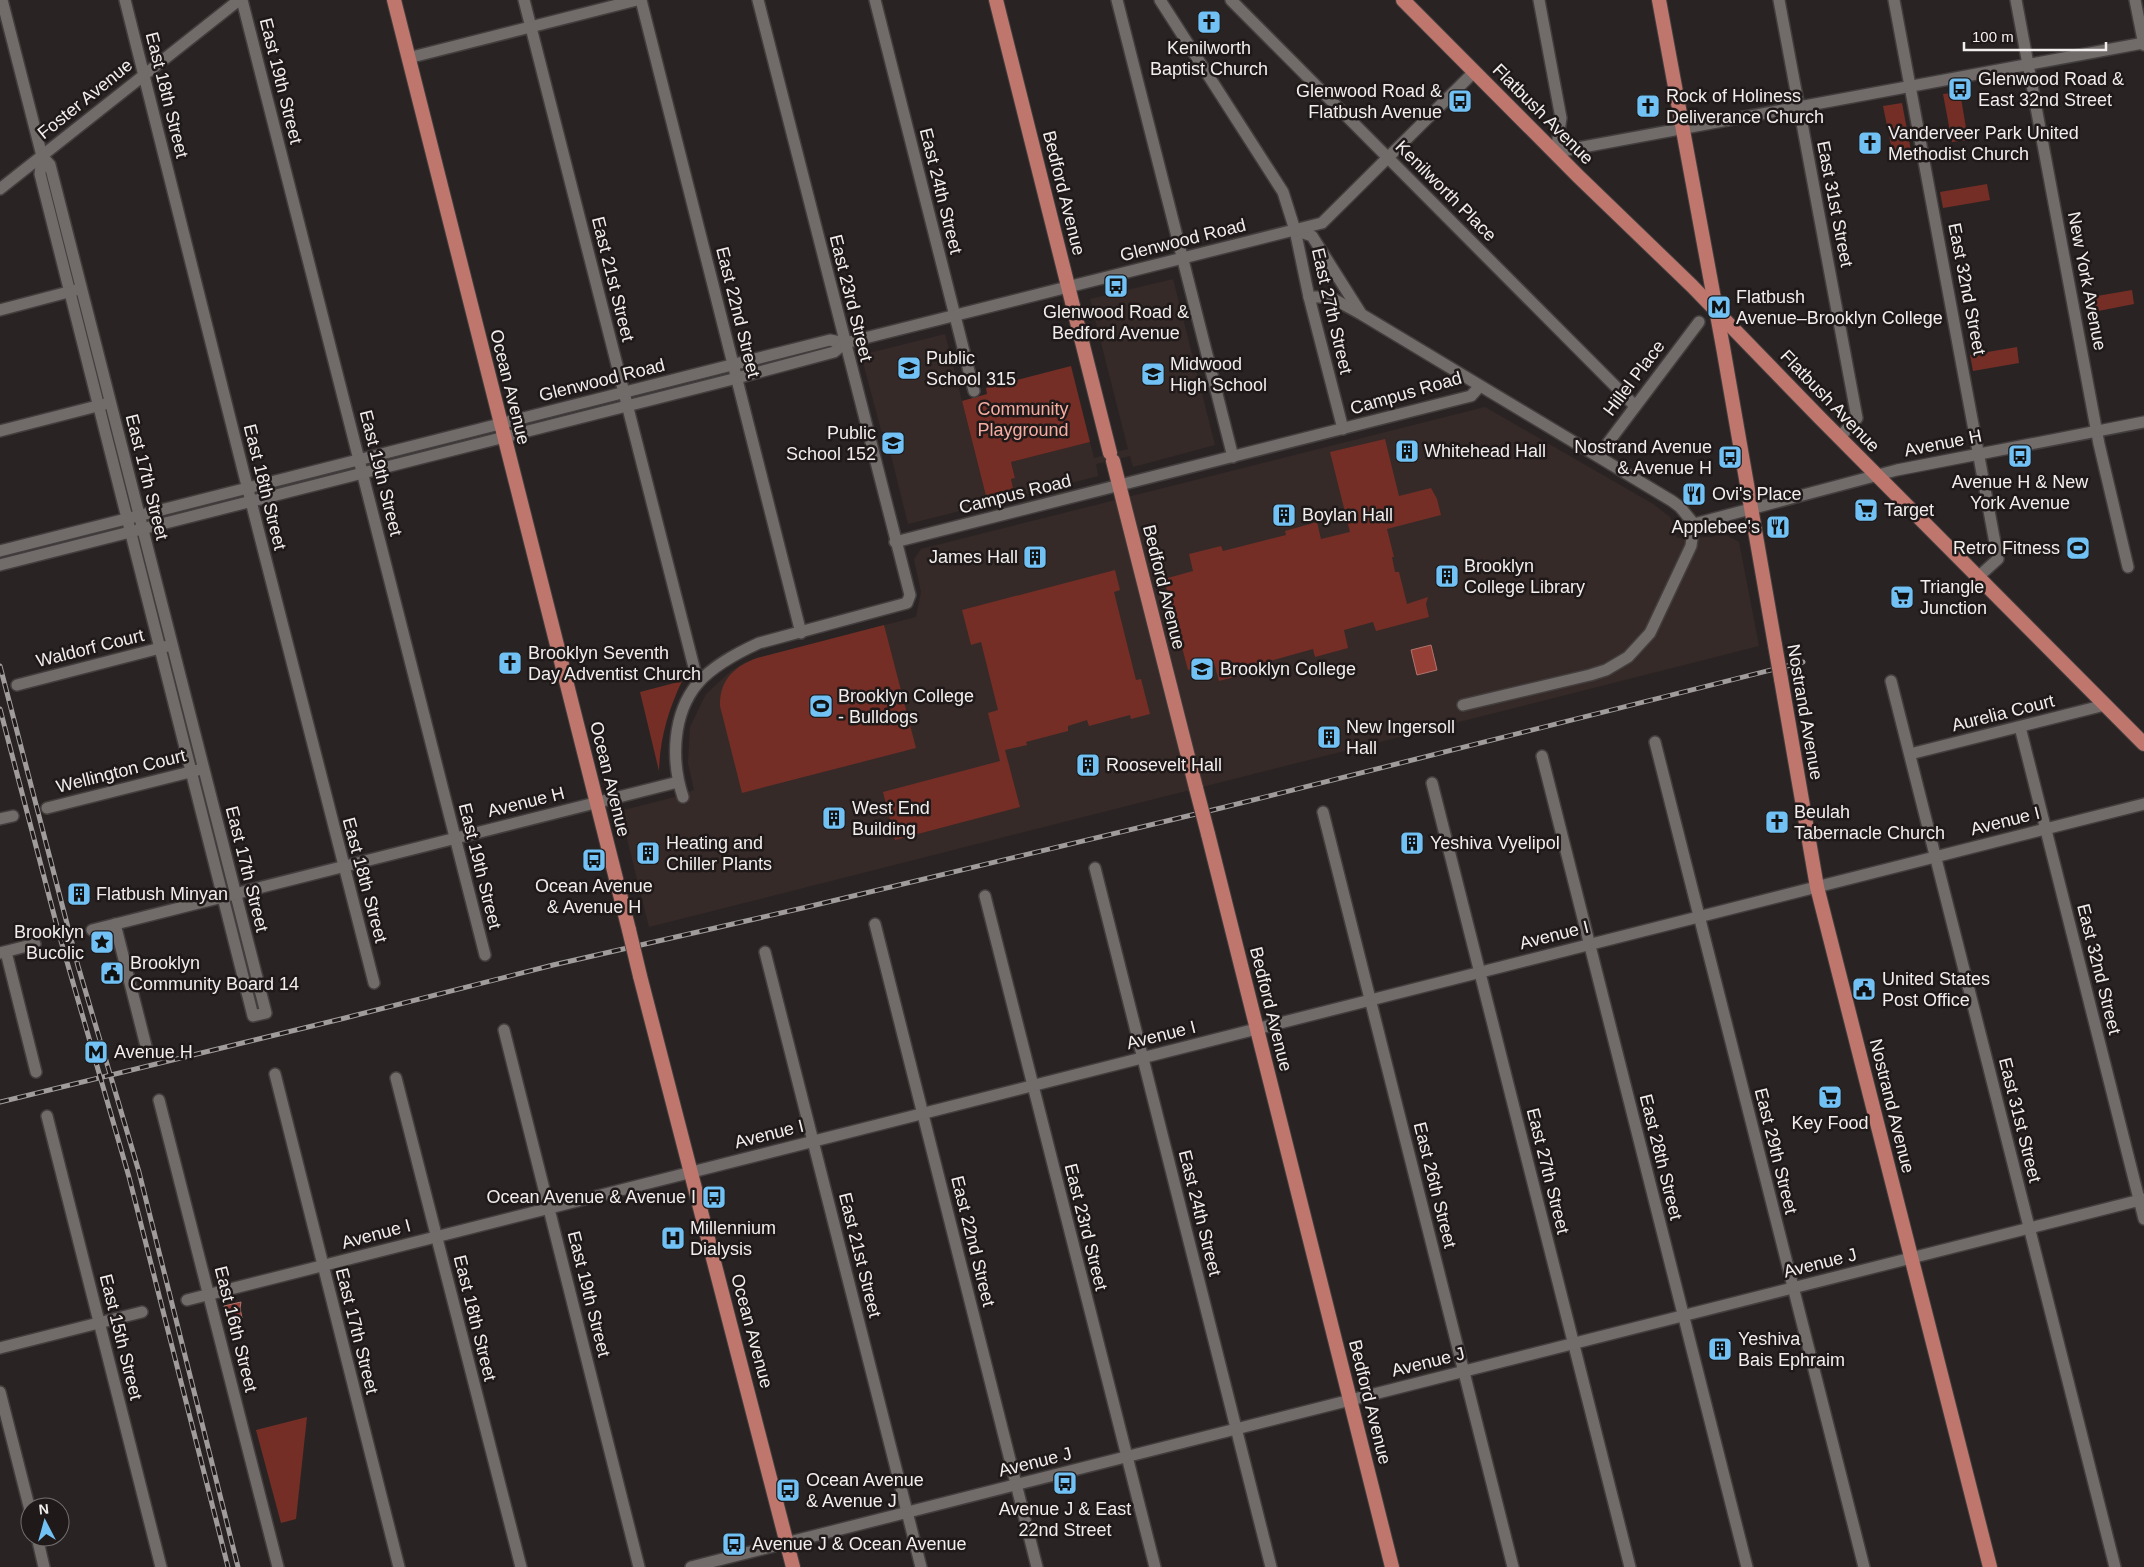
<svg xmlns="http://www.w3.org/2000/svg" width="2144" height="1567" viewBox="0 0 2144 1567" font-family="Arial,sans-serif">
<rect width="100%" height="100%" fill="#292423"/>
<!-- built -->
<g fill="#362a28">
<path d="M1173,279l42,166 -82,22 -3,-11 -34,8 2,12 -83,21 -4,-18 4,-1 -4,-16 79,-20 4,16 34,-9 -38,-150z"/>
<path d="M945,334l43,170 -80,20 -22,-89 -5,-5 -20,-75z"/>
<path d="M1485,407l168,97 17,13 7,21 35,-1 10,-4 17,9 20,104 -1110,281 -29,-116 55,-14 19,-7 -6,-27 2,-36 16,-33 25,-23 13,-8 13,-5 159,-41 5,-25 -7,-33 7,-10z"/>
</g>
<!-- green -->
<g fill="#742e26">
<path d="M1960,92l8,48 -16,2 -9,-48z"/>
<path d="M1902,103l9,48 -18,4 -10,-49z"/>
<path d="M1987,184l3,16 -47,8 -3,-16z"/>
<path d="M2132,290l2,14 -46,9 -3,-15z"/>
<path d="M2017,347l2,16 -46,8 -3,-16z"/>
<path d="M1071,366l19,76 -79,20 4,16 -4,1 4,18 -27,7 -26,-103 25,-7 -1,-6z"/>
<path d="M1385,439l14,57 32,-8 6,11 4,16 -54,14 7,28h-2l3,15h4l8,32 21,-7 -2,7 3,13 -53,14 -3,-9 -29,8 4,18 -33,9 -2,-8 -65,18 1,6 -30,8 -5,-18 -26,7 -24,-91 29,-8 -4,-17 32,-8 2,5 63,-16 -1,-4 32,-9 4,17 29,-7 -20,-80z"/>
<path d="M1115,570l5,20 -6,2 22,88 5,-1 9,35 -19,5 -1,-4 -41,11 -2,-6 -19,6v5l-42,11 1,3 -22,5 15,57 -125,33 -12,-48 117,-31 -12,-48 10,-3 -17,-68 -10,3 -9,-35z"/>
<path d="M884,625l32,123 -174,45 -22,-87c-1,-26 15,-40 37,-48z"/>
<path d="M682,681c-14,30 -22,57 -23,90l-19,-79z"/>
<path d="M307,1417l-11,102 -15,4 -25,-93z"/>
</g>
<!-- water -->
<g fill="#963f36" stroke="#b1746d">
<path d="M1431,645l6,25 -20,5 -6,-25z"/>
<path d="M241,1302l-1,6 2,10 -13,9 -5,-21z"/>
</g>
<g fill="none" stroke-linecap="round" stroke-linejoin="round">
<!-- minor casing -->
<g stroke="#433e3e" stroke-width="14">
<g id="minor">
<path d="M2,0l40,156 -2,18 213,842 13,-3 -216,-848 -8,-9"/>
<path d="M125,0l119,474 130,509"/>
<path d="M242,0l243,955"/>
<path d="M524,0l174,683"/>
<path d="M641,0l160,633"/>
<path d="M875,0l99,391"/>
<path d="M1117,0l116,457"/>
<path d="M1160,0l123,192 12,38 14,67 34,132"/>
<path d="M1231,0l404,406"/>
<path d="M1539,0l22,118 -5,34 588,-109"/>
<path d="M1779,0l78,418 -18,20"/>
<path d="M1894,0l104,559 -20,18"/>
<path d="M2016,0l83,444 29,123"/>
<path d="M2135,0l9,45"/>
<path d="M408,58l229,-58"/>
<path d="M0,189l239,-189"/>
<path d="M1295,230l17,6 48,76"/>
<path d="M1309,297h21l31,17 311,187 8,6 14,17 -3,22 -41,87 -22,24 -22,13 -16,5 -127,30"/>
<path d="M0,310l76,-20"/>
<path d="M0,431l105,-27"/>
<path d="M1598,456l101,-134"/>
<path d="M1694,524l203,-54 247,-48"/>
<path d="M895,542l576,-146 8,-9"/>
<path d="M0,551l830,-211 15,3 477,-120 152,-151"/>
<path d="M0,565l737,-187 97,-26 11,-9"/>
<path d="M1891,681l224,886"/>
<path d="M17,685l151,-39"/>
<path d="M2020,727l124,492"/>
<path d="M1655,742l209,825"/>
<path d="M1910,754l195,-49"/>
<path d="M1542,756l205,811"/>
<path d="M1432,783l198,784"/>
<path d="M683,797c-12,-36 -11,-83 15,-114 16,-18 39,-30 61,-40l148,-40 3,-8 -152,-595"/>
<path d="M47,808l151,-38"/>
<path d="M1323,812l190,755"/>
<path d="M0,819l13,-3"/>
<path d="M1095,868l176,699"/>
<path d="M985,896l170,671"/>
<path d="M115,924l31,122"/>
<path d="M875,924l162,643"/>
<path d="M92,930l586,-148"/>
<path d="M6,952l30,120"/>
<path d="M765,952l156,615"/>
<path d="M0,953l35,-9"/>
<path d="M504,1030l135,537"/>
<path d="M275,1074l124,493"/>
<path d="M396,1078l125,489"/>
<path d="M159,1100l119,467"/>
<path d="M47,1116l114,451"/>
<path d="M187,1300l1957,-496"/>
<path d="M0,1348l142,-36"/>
<path d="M0,1392l30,118"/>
<path d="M37,1537l7,30"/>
<path d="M691,1567l1453,-368"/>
</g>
</g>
<!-- major casing -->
<g stroke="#433e3e" stroke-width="16">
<g id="major">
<path d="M394,0l235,930"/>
<path d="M996,0l114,453"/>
<path d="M1403,0l176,177 113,109 128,132 324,326"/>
<path d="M1659,0l64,347 52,298"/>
<path d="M1113,461l83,327"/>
<path d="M1781,679l36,208 173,680"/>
<path d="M1208,834l184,733"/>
<path d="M640,976l153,591"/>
</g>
</g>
<!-- minor -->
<use href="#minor" stroke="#716b6a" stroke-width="11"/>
<!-- major -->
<use href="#major" stroke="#bf766d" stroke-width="14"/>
<!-- rail casing -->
<g stroke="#a09c9b" stroke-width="5">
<g id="rail">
<path d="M0,666l78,300 61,206 99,395"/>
<path d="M0,709l59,225 70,243 99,390"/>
<path d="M0,1102l345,-84 208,-53 254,-58 414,-99 582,-146"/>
</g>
</g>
<!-- rail -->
<use href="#rail" stroke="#1f1a19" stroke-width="3" stroke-dasharray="9" stroke-linecap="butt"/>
<!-- major-bridge casing -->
<g stroke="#433e3e" stroke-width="16" stroke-linecap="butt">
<g id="major-bridge">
<path d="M1775,645l6,34"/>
<path d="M1196,788l12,46"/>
<path d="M629,930l11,46"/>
</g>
</g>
<!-- major-bridge -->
<use href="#major-bridge" stroke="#bf766d" stroke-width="14"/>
</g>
<!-- icons -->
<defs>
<g id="church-square" transform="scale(1.25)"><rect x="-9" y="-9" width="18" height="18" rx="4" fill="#71c1f5" stroke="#1f1a19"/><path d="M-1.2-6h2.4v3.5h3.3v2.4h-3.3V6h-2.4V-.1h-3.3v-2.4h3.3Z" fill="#111"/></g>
<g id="bus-square" transform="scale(1.25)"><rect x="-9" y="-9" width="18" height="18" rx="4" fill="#71c1f5" stroke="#1f1a19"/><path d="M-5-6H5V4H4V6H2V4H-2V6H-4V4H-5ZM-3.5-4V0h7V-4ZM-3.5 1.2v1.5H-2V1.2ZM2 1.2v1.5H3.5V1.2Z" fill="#111"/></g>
<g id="metro-square" transform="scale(1.25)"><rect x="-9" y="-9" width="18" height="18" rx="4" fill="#71c1f5" stroke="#1f1a19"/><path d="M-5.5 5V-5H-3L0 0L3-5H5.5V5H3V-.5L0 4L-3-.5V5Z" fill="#111"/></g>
<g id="school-square" transform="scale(1.25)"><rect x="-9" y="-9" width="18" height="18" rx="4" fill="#71c1f5" stroke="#1f1a19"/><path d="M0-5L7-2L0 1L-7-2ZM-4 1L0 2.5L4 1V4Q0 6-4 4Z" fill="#111"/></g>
<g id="building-square" transform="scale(1.25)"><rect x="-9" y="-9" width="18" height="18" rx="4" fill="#71c1f5" stroke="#1f1a19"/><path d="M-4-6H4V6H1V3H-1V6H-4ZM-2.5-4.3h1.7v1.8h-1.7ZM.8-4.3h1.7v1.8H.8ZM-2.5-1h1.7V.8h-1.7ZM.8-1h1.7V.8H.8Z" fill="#111"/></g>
<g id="restaurant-square" transform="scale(1.25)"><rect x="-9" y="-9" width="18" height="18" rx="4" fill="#71c1f5" stroke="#1f1a19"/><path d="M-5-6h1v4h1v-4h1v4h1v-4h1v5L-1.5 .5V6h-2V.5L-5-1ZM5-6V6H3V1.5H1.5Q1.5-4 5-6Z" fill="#111"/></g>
<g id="supermarket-square" transform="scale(1.25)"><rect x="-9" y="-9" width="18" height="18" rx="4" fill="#71c1f5" stroke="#1f1a19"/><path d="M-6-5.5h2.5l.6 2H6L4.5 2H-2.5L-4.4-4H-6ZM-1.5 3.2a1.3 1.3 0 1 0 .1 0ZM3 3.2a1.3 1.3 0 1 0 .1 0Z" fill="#111"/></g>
<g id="stadium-square" transform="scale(1.25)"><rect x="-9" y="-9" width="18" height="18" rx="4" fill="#71c1f5" stroke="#1f1a19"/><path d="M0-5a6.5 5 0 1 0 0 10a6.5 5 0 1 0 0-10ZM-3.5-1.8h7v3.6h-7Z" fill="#111"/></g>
<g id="university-square" transform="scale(1.25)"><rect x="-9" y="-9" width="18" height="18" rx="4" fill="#71c1f5" stroke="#1f1a19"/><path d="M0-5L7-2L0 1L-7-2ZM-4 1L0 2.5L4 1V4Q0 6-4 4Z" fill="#111"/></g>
<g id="sight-square" transform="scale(1.25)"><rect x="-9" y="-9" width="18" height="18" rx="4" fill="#71c1f5" stroke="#1f1a19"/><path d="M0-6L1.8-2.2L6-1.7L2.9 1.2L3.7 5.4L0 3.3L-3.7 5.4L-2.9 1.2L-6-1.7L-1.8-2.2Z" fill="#111"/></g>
<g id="civic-square" transform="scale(1.25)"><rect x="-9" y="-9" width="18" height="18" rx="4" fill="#71c1f5" stroke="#1f1a19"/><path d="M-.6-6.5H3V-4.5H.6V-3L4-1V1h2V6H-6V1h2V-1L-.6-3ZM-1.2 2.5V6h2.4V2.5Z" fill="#111"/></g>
<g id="hospital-square" transform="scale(1.25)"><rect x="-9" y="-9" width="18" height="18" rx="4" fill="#71c1f5" stroke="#1f1a19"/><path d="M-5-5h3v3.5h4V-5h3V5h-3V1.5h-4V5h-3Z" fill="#111"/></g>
</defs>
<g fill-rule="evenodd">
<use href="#church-square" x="1209" y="22"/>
<use href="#bus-square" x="1960" y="89"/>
<use href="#bus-square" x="1460" y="101"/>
<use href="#church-square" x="1648" y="106"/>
<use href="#church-square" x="1870" y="143"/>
<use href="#bus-square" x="1116" y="286"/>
<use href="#metro-square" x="1719" y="307"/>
<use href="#school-square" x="909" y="368"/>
<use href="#school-square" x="1153" y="374"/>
<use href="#school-square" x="893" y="443"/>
<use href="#building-square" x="1407" y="451"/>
<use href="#bus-square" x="2020" y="456"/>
<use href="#bus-square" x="1730" y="457"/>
<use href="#restaurant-square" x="1694" y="494"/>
<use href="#supermarket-square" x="1866" y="510"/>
<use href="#building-square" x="1284" y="515"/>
<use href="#restaurant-square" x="1778" y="527"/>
<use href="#stadium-square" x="2078" y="548"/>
<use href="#building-square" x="1035" y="557"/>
<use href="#building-square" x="1447" y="576"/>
<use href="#supermarket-square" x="1902" y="597"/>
<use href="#church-square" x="510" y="663"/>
<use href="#university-square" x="1202" y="669"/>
<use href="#stadium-square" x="821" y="706"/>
<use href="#building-square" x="1329" y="737"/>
<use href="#building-square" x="1088" y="765"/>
<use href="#building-square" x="834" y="818"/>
<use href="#church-square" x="1777" y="822"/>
<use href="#building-square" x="1412" y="843"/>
<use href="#building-square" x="648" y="853"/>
<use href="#bus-square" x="594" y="860"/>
<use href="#building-square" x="79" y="894"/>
<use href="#sight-square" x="102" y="942"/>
<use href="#civic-square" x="112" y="973"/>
<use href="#civic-square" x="1864" y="989"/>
<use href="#metro-square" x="96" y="1052"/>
<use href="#supermarket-square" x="1830" y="1097"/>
<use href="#bus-square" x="714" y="1197"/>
<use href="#hospital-square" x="673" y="1238"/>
<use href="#building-square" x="1720" y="1349"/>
<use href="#bus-square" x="1065" y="1483"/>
<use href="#bus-square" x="788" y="1490"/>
<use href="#bus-square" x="734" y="1544"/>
</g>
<g text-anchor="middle" stroke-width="5" stroke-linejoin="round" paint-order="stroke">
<!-- poi labels -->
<g font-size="18" fill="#f1eeed" stroke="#1f1a19" text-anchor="start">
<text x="1209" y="54" text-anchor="middle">Kenilworth<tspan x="1209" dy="21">Baptist Church</tspan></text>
<text x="1978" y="85">Glenwood Road &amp;<tspan x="1978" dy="21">East 32nd Street</tspan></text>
<text x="1442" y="97" text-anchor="end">Glenwood Road &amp;<tspan x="1442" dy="21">Flatbush Avenue</tspan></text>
<text x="1666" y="102">Rock of Holiness<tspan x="1666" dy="21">Deliverance Church</tspan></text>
<text x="1888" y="139">Vanderveer Park United<tspan x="1888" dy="21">Methodist Church</tspan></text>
<text x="1736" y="303">Flatbush<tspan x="1736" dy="21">Avenue–Brooklyn College</tspan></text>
<text x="1116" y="318" text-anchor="middle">Glenwood Road &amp;<tspan x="1116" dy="21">Bedford Avenue</tspan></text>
<text x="926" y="364">Public<tspan x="926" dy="21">School 315</tspan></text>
<text x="1170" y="370">Midwood<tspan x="1170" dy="21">High School</tspan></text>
<text x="876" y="439" text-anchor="end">Public<tspan x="876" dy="21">School 152</tspan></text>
<text x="1712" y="453" text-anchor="end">Nostrand Avenue<tspan x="1712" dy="21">&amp; Avenue H</tspan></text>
<text x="1424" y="457">Whitehead Hall</text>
<text x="2020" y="488" text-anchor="middle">Avenue H &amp; New<tspan x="2020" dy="21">York Avenue</tspan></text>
<text x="1712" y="500">Ovi's Place</text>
<text x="1884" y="516">Target</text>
<text x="1302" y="521">Boylan Hall</text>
<text x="1760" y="533" text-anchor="end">Applebee's</text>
<text x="2060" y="554" text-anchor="end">Retro Fitness</text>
<text x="1018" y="563" text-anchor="end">James Hall</text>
<text x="1464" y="572">Brooklyn<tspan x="1464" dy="21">College Library</tspan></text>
<text x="1920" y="593">Triangle<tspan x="1920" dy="21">Junction</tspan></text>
<text x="528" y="659">Brooklyn Seventh<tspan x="528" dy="21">Day Adventist Church</tspan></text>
<text x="1220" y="675">Brooklyn College</text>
<text x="838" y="702">Brooklyn College<tspan x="838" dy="21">- Bulldogs</tspan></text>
<text x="1346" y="733">New Ingersoll<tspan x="1346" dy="21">Hall</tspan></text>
<text x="1106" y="771">Roosevelt Hall</text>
<text x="852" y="814">West End<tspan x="852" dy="21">Building</tspan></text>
<text x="1794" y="818">Beulah<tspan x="1794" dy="21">Tabernacle Church</tspan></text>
<text x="666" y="849">Heating and<tspan x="666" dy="21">Chiller Plants</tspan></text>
<text x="1430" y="849">Yeshiva Vyelipol</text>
<text x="594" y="892" text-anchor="middle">Ocean Avenue<tspan x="594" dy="21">&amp; Avenue H</tspan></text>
<text x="96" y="900">Flatbush Minyan</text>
<text x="84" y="938" text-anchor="end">Brooklyn<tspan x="84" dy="21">Bucolic</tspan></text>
<text x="130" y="969">Brooklyn<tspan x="130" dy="21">Community Board 14</tspan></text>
<text x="1882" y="985">United States<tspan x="1882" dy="21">Post Office</tspan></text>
<text x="114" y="1058">Avenue H</text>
<text x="1830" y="1129" text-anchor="middle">Key Food</text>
<text x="696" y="1203" text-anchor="end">Ocean Avenue &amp; Avenue I</text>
<text x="690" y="1234">Millennium<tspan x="690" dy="21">Dialysis</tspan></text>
<text x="1738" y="1345">Yeshiva<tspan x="1738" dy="21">Bais Ephraim</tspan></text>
<text x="806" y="1486">Ocean Avenue<tspan x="806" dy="21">&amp; Avenue J</tspan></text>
<text x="1065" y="1515" text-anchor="middle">Avenue J &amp; East<tspan x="1065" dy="21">22nd Street</tspan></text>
<text x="752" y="1550">Avenue J &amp; Ocean Avenue</text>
</g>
<!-- street labels -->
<g font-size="18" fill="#f1eeed" stroke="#1f1a19">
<text transform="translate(281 81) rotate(76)" y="6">East 19th Street</text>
<text transform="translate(167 95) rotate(76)" y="6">East 18th Street</text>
<text transform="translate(85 99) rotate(-39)" y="6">Foster Avenue</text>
<text transform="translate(1543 114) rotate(45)" y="6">Flatbush Avenue</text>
<text transform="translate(941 191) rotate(76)" y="6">East 24th Street</text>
<text transform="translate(1446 191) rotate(45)" y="6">Kenilworth Place</text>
<text transform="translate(1064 193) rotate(76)" y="6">Bedford Avenue</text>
<text transform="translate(1835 204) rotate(79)" y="6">East 31st Street</text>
<text transform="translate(1183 240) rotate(-14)" y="6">Glenwood Road</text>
<text transform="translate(613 279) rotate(76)" y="6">East 21st Street</text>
<text transform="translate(2087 281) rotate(79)" y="6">New York Avenue</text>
<text transform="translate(1967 289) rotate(79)" y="6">East 32nd Street</text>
<text transform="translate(851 298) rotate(76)" y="6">East 23rd Street</text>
<text transform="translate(1332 311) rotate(77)" y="6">East 27th Street</text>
<text transform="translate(738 312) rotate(76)" y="6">East 22nd Street</text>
<text transform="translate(1634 378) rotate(-53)" y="6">Hillel Place</text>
<text transform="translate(602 380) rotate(-14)" y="6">Glenwood Road</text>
<text transform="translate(510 387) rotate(76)" y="6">Ocean Avenue</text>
<text transform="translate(1406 393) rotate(-16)" y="6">Campus Road</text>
<text transform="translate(1830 401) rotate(46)" y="6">Flatbush Avenue</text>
<text transform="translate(1943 443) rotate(-11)" y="6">Avenue H</text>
<text transform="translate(381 473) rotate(76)" y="6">East 19th Street</text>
<text transform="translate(147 477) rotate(76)" y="6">East 17th Street</text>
<text transform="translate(265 487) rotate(76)" y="6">East 18th Street</text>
<text transform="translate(1015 494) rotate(-14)" y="6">Campus Road</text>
<text transform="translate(1164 587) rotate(76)" y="6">Bedford Avenue</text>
<text transform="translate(90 648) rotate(-14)" y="6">Waldorf Court</text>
<text transform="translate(1805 712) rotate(80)" y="6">Nostrand Avenue</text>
<text transform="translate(2003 713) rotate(-14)" y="6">Aurelia Court</text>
<text transform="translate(121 771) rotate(-14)" y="6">Wellington Court</text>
<text transform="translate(610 779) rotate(76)" y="6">Ocean Avenue</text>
<text transform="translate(526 802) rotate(-14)" y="6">Avenue H</text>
<text transform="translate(2005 821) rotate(-14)" y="6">Avenue I</text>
<text transform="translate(480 866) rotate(76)" y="6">East 19th Street</text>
<text transform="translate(247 869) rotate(76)" y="6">East 17th Street</text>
<text transform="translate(365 880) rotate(75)" y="6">East 18th Street</text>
<text transform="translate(1554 935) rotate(-14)" y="6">Avenue I</text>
<text transform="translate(2099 969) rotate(76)" y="6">East 32nd Street</text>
<text transform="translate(1271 1009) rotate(76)" y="6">Bedford Avenue</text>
<text transform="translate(1161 1035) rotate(-14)" y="6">Avenue I</text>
<text transform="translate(1892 1106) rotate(76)" y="6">Nostrand Avenue</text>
<text transform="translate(2020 1120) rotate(76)" y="6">East 31st Street</text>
<text transform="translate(769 1134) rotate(-14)" y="6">Avenue I</text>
<text transform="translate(1776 1151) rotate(76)" y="6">East 29th Street</text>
<text transform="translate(1661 1157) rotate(76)" y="6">East 28th Street</text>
<text transform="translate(1548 1171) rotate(76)" y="6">East 27th Street</text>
<text transform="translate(1435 1185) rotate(76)" y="6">East 26th Street</text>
<text transform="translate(1200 1213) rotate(76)" y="6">East 24th Street</text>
<text transform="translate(1086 1227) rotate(76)" y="6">East 23rd Street</text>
<text transform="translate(376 1234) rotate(-15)" y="6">Avenue I</text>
<text transform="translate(973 1241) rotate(76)" y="6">East 22nd Street</text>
<text transform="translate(860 1255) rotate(76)" y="6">East 21st Street</text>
<text transform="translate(1820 1263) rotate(-14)" y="6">Avenue J</text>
<text transform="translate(589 1294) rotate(76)" y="6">East 19th Street</text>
<text transform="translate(475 1318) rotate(76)" y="6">East 18th Street</text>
<text transform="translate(236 1329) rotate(76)" y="6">East 16th Street</text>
<text transform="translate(357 1331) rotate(76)" y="6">East 17th Street</text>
<text transform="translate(752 1331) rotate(75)" y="6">Ocean Avenue</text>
<text transform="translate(121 1337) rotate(76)" y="6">East 15th Street</text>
<text transform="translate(1428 1362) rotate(-14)" y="6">Avenue J</text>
<text transform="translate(1370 1402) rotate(76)" y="6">Bedford Avenue</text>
<text transform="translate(1035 1462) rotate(-14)" y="6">Avenue J</text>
</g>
<!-- park labels -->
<g font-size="18" fill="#f7ada2" stroke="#1f1a19">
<text x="1023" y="415">Community<tspan x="1023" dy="21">Playground</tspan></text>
</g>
</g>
<!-- north arrow -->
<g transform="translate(45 1522) rotate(354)"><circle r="24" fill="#1f1a19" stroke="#736f6e"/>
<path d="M0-4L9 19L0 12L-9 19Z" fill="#71c1f5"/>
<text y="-8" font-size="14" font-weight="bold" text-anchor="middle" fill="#f1eeed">N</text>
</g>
<!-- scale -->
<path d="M1964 42v8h142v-8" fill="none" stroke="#f1eeed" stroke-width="2.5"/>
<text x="1972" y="42" font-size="15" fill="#f1eeed" stroke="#1f1a19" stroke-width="4" paint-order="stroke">100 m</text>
</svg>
